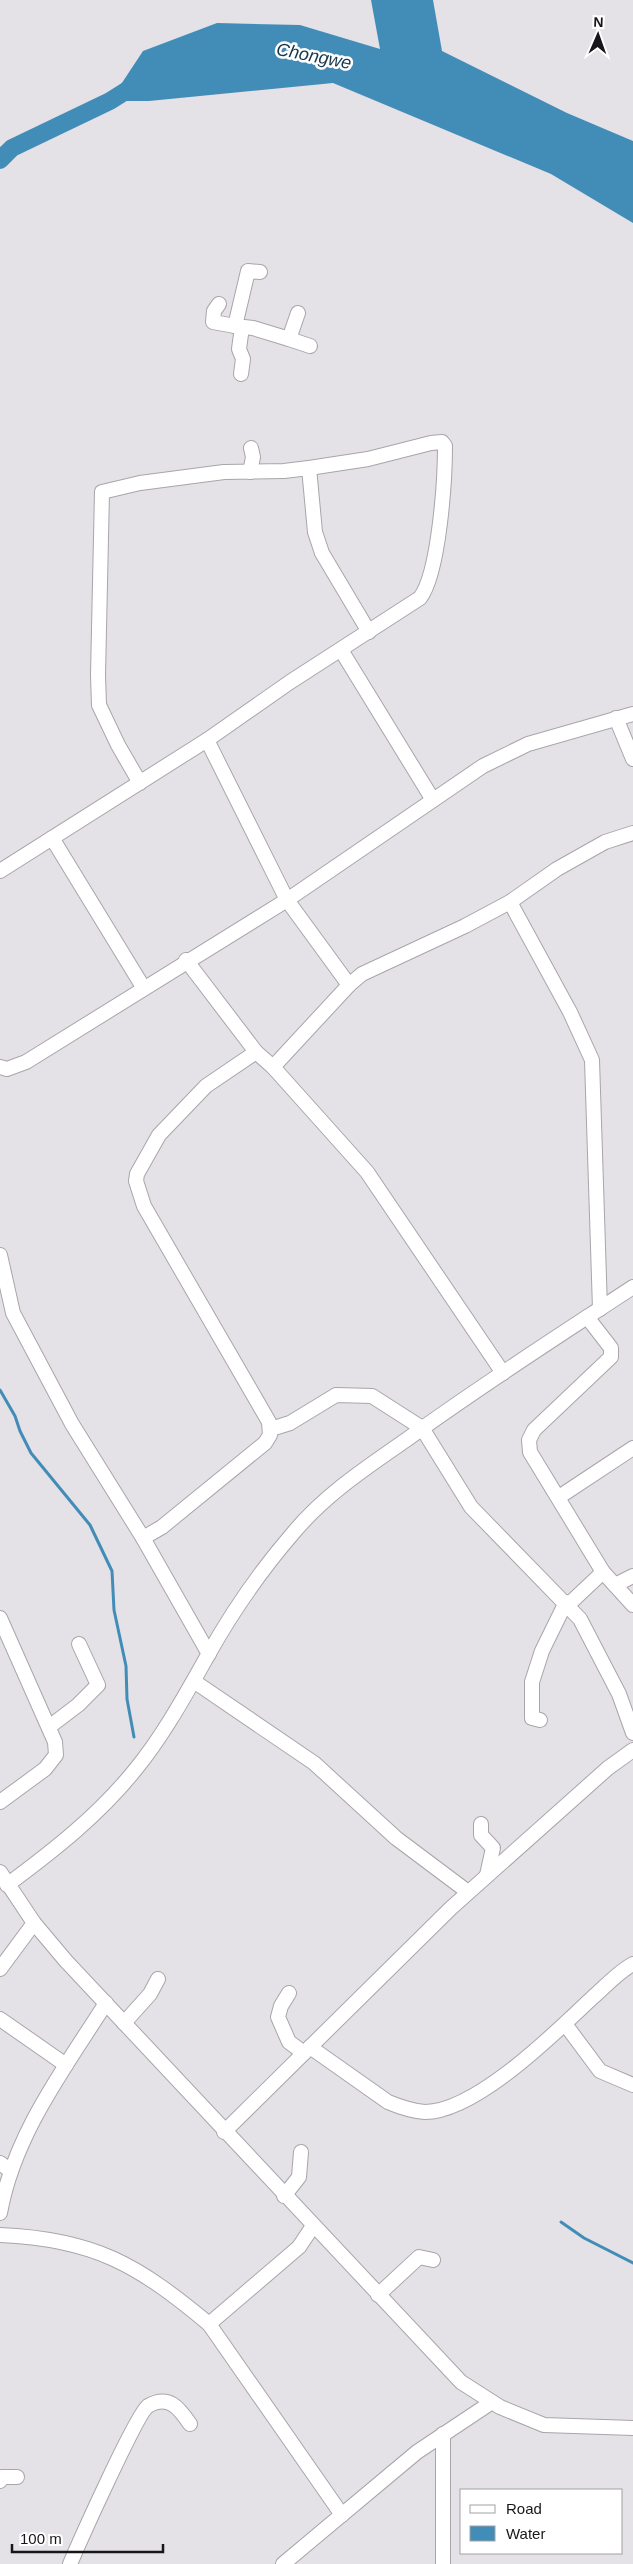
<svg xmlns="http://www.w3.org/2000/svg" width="633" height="2564" viewBox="0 0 633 2564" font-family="Helvetica,sans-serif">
<rect width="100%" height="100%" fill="#e4e1e7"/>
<!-- water -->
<path fill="#418db8" d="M371,0h62l9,51 125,62 66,28v82l-82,-49 -218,-91 -184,18h-39l33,-50 74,-28 83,2 80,24z"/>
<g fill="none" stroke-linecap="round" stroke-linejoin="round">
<!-- stream -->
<g stroke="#418db8" stroke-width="3">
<path d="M0,1390l15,26 5,15 11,22 59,72 22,46 2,39 12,56 1,33 7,38"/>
<path d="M561,2222l23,16 49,25"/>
</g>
<!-- river -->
<path stroke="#418db8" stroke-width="18" d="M0,160l12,-12 98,-47 19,-12"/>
<!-- minor casing -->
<g stroke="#a9a5ab" stroke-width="16">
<g id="minor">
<path d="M260,272l-12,-1 -13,55 18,2 36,11"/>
<path d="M219,304l-5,7 -1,11 22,4"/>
<path d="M298,313l-9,26 21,7"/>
<path d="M241,374l2,-15 -4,-10 3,-22"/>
<path d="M309,468l6,64 7,21 47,79"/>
<path d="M250,472l3,-15 -2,-9"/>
<path d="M341,650l92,150"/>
<path d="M616,718l17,41"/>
<path d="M207,740l80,160 62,85"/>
<path d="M52,838l91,149"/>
<path d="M0,871l207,-131 83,-58 130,-84c19,-25 25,-117 25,-152l-3,-4 -11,1 -63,16 -59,9 -25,3 -60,1 -84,11 -38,9 -4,183 1,30 19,40 22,38"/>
<path d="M510,902l60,110 22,48 8,249"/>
<path d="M256,1052l17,15 94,105 136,201"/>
<path d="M0,1067l7,2 19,-7 261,-162 196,-134 45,-22 105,-30"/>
<path d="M273,1067l76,-82 13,-11 103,-48 45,-24 47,-33 48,-27 28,-9"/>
<path d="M0,1255l13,58 59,111 71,114 66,116"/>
<path d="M587,1317l24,31v9l-77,73 -5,10 1,12 73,120 30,33"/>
<path d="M271,1429l19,-6 46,-28 36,1 50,32 49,79 109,112 39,75 14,39"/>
<path d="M559,1497l74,-49"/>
<path d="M143,1538l19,-11 103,-84 5,-8 -1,-13 -125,-216 -8,-25 1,-7 22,-39 47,-49 50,-34 -70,-92"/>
<path d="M615,1585l18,-9"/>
<path d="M568,1605l35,-33"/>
<path d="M0,1618l55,124 1,13 -11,14 -45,33"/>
<path d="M195,1682l119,81 82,75 72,54"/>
<path d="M540,1720l-8,-2v-36l10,-31 24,-49"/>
<path d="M49,1727l29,-22 20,-20 -19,-41"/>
<path d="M481,1824v11l12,13 -6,27"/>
<path d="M0,1872l34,51 32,38 395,421 39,25 44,18 89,3"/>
<path d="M7,1885c46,-34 92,-70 128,-115 28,-34 51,-76 73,-115 24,-43 54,-86 86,-123 32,-38 72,-64 112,-92 74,-54 151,-103 227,-153"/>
<path d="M0,1969l34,-46"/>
<path d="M289,1993l-8,13 -3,11 11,25 15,11"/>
<path d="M0,2019l66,46"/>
<path d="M124,2023l26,-29 8,-15"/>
<path d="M565,2024l35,47 33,14"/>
<path d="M310,2047l78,55c12,5 24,9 37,10 51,0 131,-80 167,-114 13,-11 26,-26 41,-34"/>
<path d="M224,2132l227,-224 157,-140 25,-18"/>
<path d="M0,2163l11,8"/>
<path d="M284,2196l15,-19 2,-25"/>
<path d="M0,2213c14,-78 64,-144 106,-210"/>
<path d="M0,2235c95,4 138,30 209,89l133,191"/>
<path d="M378,2295l41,-38 14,3"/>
<path d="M209,2324l90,-77 14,-21"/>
<path d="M0,2481l2,-4h15"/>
<path d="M70,2564c9,-21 67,-151 78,-158 21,-12 31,2 42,18"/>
<path d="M283,2564l134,-112 75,-50"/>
<path d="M443,2564v-130"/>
</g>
</g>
<!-- minor -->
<use href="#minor" stroke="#fff" stroke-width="14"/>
</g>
<g text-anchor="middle" stroke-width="5" stroke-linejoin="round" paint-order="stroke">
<!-- water labels -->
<g font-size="18" font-style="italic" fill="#17384c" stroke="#fff">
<text transform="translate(314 56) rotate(11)" y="6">Chongwe</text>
</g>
</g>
<!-- legend -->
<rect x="460" y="2489" width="162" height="65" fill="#ffffff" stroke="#a3a2a3"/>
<rect x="470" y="2505" width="25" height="8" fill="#ffffff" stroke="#a3a2a3"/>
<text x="506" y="2514" font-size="15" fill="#181619">Road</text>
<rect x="470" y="2526" width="25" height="15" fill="#418db8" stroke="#a3a2a3"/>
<text x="506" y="2539" font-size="15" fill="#181619">Water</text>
<!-- north arrow -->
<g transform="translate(598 35) rotate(2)" stroke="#ffffff" stroke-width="4" paint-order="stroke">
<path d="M0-4L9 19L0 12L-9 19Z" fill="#181619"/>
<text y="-8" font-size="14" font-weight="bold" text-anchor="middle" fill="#181619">N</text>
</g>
<!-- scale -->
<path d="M12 2544v8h151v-8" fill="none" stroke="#181619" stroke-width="2.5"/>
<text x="20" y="2544" font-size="15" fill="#181619" stroke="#ffffff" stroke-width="4" paint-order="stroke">100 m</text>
</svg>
